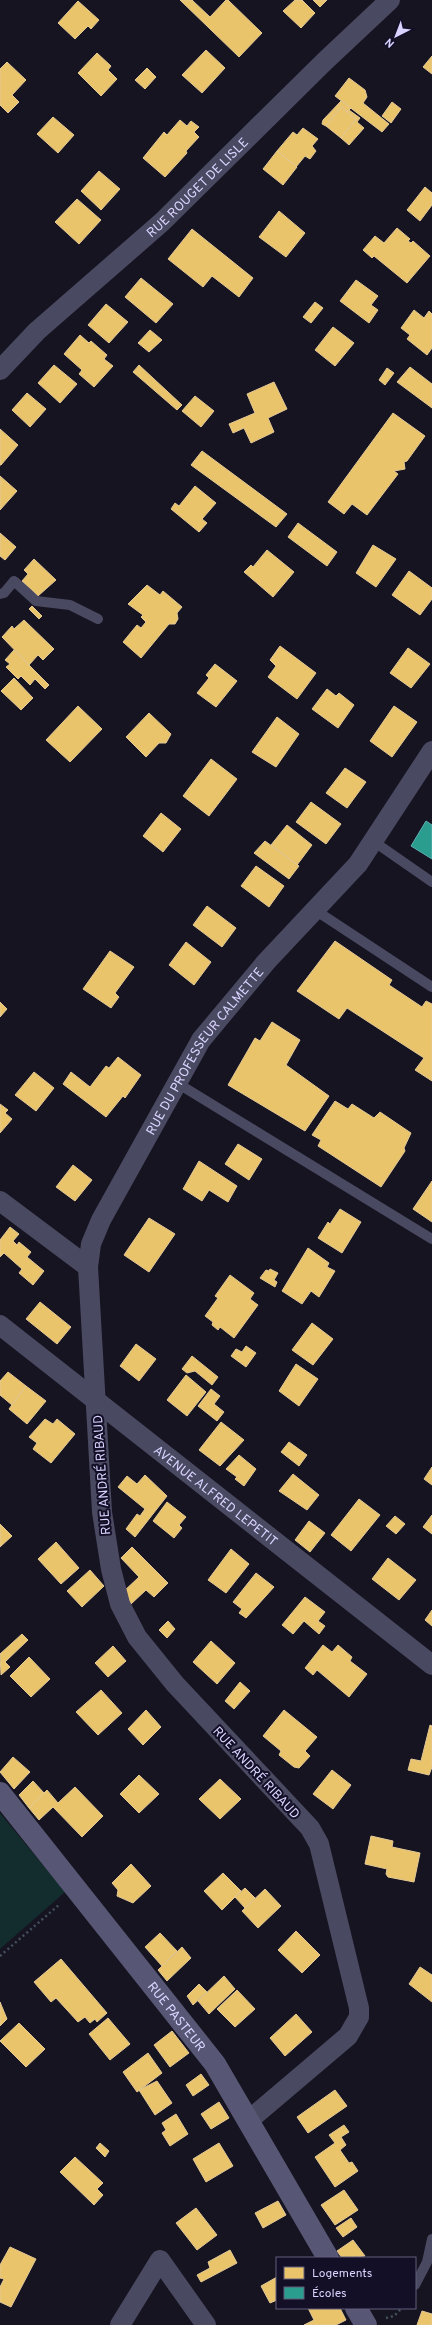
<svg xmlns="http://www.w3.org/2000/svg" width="432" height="2325" viewBox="0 0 432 2325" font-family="Overpass,sans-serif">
<rect width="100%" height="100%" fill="#161421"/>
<!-- green -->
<path fill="#132c2d" d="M0,1813l65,79 -65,57z"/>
<!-- homes -->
<g fill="#e9c46a" stroke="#e4c997">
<path d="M180,0h12l18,17 16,-17h2l34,33 -23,24z"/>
<path d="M295,0h7l13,13 -14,15 -18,-17z"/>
<path d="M313,0h14l-7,7z"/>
<path d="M78,1l21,19 -8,9 -3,-3 -13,13 -17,-16z"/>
<path d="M206,50l19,18 -23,25 -20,-18z"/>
<path d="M97,53l14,13 -3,4 9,9 -16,17 -23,-23z"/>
<path d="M432,56v18l-9,-7z"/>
<path d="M7,62l19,18 -14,15 7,7 -11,11 -8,-8v-36z"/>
<path d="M147,68l9,9 -11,12 -10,-9z"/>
<path d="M349,78l16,12 2,7 -4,6 26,21 -7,8 -47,-36z"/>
<path d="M341,101l10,7 -4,4 -6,-5 -15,19 -4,-2 1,-4z"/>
<path d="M392,102l9,7 -10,14 -9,-7z"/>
<path d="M341,107l15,12 -15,19 -15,-12z"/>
<path d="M349,110l11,8 -3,4 7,6 -15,17 -8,-7 15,-19 -9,-7z"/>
<path d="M53,117l21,18 -16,18 -21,-19z"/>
<path d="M180,120l7,6 4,-5 8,6 -5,5 5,5 -13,14 1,2 -22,24 -22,-19 21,-26 3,3z"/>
<path d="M303,128l15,11 -6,7 4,5 -6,8 -5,-3 -9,11 -19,-16 16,-19 4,3z"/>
<path d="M277,151l20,16 -14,18 -20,-16z"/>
<path d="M99,171l21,18 -19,21 -20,-19z"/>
<path d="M425,187l7,6v12l-12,16 -13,-11z"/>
<path d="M77,199l24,21 -22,24 -24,-22z"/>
<path d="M279,211l26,22 -19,24 -27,-20z"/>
<path d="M397,228l13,11 -2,2 3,2 2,-2 17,15 -23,27 -33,-27 -2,2 -9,-8 12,-14 9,7z"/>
<path d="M192,229l61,49 -14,19 -27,-21 -9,11 -35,-28z"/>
<path d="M141,278l32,26 -17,19 -31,-26z"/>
<path d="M356,280l22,16 -7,9 7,5 -9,13 -29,-22z"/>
<path d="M315,302l8,6 -12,15 -8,-6z"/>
<path d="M106,304l22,18 -19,21 -21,-18z"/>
<path d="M414,310l10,8 5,-7 3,3v34l-5,7 -20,-16 3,-4 -9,-7z"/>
<path d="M333,327l21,16 -19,23 -20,-16z"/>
<path d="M150,330l12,10 -13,12 -11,-9z"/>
<path d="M80,335l9,8 2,-2 16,14 -3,4 9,7 -19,21 -15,-13 3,-4 -18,-16z"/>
<path d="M54,365l23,19 -17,19 -22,-20z"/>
<path d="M139,365l43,40 -5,5 -44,-38z"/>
<path d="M410,367l22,17v24l-35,-26z"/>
<path d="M387,368l7,5 -9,12 -6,-5z"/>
<path d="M274,382l13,27 -19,9 6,14 -23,11 -7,-15 -11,5 -4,-9 26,-11 -8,-19z"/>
<path d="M27,393l19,16 -16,18 -18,-17z"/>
<path d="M195,396l19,15 -13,16 -19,-16z"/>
<path d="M393,413l32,23 -18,25 -3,1 1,7 -11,2 4,3 -31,41 -15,-11 -8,10 -16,-12z"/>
<path d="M0,429l18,16 -17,20h-1z"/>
<path d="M202,451l85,63 -11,13 -85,-62z"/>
<path d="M0,476l17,15 -17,19z"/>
<path d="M195,486l21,17 -14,16 5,4 -8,9 -28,-23 4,-6 4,3z"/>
<path d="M298,523l39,29 -10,14 -39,-29z"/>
<path d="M0,533l16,14 -11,13 -5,-4z"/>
<path d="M373,545l23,14 -20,28 -20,-14z"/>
<path d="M267,550l27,22 -21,25 -29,-25 7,-7 2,2z"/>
<path d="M34,559l22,21 -18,16 -16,-15 6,-7 -4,-4z"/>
<path d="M409,571l23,17v11l-12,16 -28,-20z"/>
<path d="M147,585l13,10 3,-4 19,16 -5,6 1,6 -3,5h-6l-28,34 -18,-16 14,-17 4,3 5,-6 -5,-5 2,-2 -15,-11z"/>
<path d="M32,606l10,10 -3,3 -10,-10z"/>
<path d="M24,620l30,29 -11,11 -5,-5 -9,10 -27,-28 10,-11 2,3z"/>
<path d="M280,646l36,27 -19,26 -29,-22 8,-11 -6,-6z"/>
<path d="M408,648l22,16 -19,24 -21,-15z"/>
<path d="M14,650l35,35 -4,4 -10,-10 -5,6 -9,-9 -3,3 -12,-12 4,-3 -5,-4z"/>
<path d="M215,664l22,17 -21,26 -19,-14 12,-15 -3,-3z"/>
<path d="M14,678l19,20 -12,12 -20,-19z"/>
<path d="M327,689l9,7 3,-3 15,12 -16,23 -26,-19z"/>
<path d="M78,706l24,23 -32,33 -24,-22z"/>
<path d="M394,706l23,16 -25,35 -22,-16z"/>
<path d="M149,713l22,21 -5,9h-7l-13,14 -20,-20z"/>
<path d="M277,717l22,17 -23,33 -24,-15z"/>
<path d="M211,759l26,20 -28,37 -26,-20z"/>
<path d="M345,768l21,14 -19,26 -21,-15z"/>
<path d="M311,802l30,22 -15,20 -30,-22z"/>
<path d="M161,813l20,16 -18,23 -20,-16z"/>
<path d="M287,825l25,20 -15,20 -26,-20z"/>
<path d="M265,841l34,25 -10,13 -35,-26z"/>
<path d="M256,866l28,20 -15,21 -28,-21z"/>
<path d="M207,906l29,22 -14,19 -29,-22z"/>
<path d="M335,941l57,39 -3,5 33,22 4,-6 6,3v77l-17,-11 9,-12 -77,-50 -8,11 -42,-28z"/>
<path d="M186,942l25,20 -17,23 -25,-20z"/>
<path d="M110,951l24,16 -19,26 4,4 -8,11 -28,-19z"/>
<path d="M0,1002l7,7 -7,8z"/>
<path d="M272,1022l28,18 -14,25 43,31 -24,35 -77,-46 27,-47 5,3z"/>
<path d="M118,1057l23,18 -16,23 -2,-2 -17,21 -43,-33 8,-12 19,15 16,-21 3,2z"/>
<path d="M34,1072l20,16 -18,23 -21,-16z"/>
<path d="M335,1101l13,8 4,-5 22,14 6,-6 31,21 -7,15 1,3 -24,36 -63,-41 3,-6 -9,-5z"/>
<path d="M0,1104l8,6 -3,3 7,6 -12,14z"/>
<path d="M238,1144l24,15 -13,21 -24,-16z"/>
<path d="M199,1161l38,25 -9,16 -19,-12 -7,11 -19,-12z"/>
<path d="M73,1165l19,15 -17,21 -19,-14z"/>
<path d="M432,1181v41l-19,-13z"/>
<path d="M340,1209l21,13 -19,31 -24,-15 10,-16 2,2z"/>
<path d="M149,1218l26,16 -26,38 -25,-17z"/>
<path d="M10,1227l9,7 -6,7 4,4 2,-3 12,10 -4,5 17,14 -11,14 -14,-12 3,-4 -18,-16 -4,4v-17z"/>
<path d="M308,1248l21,15 -2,4 8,4 -16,26 -8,-6 -9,13 -20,-13z"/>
<path d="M270,1269l8,4 -4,7 3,2 -2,5 -15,-9 6,-8 3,1z"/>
<path d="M230,1275l24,18 -4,6 8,6 -24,33 -14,-11 -2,3 -6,-5 1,-3 -8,-6 13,-18 -3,-2z"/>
<path d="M40,1302l31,25 -14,17 -31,-25z"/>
<path d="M312,1323l21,16 -20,26 -21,-15z"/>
<path d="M136,1344l20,15 -17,22 -19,-15z"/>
<path d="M246,1346l10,7 -10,14 -15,-11 5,-7 6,3z"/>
<path d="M192,1356l26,21 -6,8 -17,-14 -8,2 -5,-4z"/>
<path d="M296,1364l22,15 -19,27 -20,-15z"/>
<path d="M8,1372l18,14 -14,19 -12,-10v-14z"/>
<path d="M186,1375l20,17 -19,24 -20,-16z"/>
<path d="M26,1386l20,15 -19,23 -18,-15z"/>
<path d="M211,1389l9,7 -6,8 10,8 -7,9 -19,-15z"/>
<path d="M45,1419l8,5 4,-5 18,15 -24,29 -18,-14 4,-6 -8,-6z"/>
<path d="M221,1422l23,18 -24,26 -21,-16z"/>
<path d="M289,1442l18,13 -8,11 -18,-14z"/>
<path d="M239,1455l17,14 -12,17 -9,-7 2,-2 -11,-8z"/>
<path d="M432,1467v18l-8,-6z"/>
<path d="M293,1474l26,21 -12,15 -28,-19z"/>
<path d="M145,1475l22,21 -32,41 -9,-8 11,-15 3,2 5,-7 -27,-22 9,-11 10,8z"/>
<path d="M359,1499l21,16 -29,36 -20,-16z"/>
<path d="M167,1502l19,15 -7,8 3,3 -8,10 -21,-17z"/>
<path d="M432,1515v19l-9,-7z"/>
<path d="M395,1516l10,8 -9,10 -10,-8z"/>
<path d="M309,1521l16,12 -15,19 -15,-12z"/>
<path d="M0,1524l12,12 -12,11z"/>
<path d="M56,1542l23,26 -18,16 -23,-25z"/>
<path d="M132,1547l36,36 -14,14 -8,-7 -15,14 -8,-12 16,-15 -18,-19z"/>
<path d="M231,1549l18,15 -23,29 -18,-13z"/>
<path d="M388,1558l28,22 -17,20 -27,-21z"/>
<path d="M90,1570l14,16 -22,21 -15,-16z"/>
<path d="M256,1573l18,14 -28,31 -7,-5 3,-4 -9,-7z"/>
<path d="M305,1597l20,15 -7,9 7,5 -6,8 -15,-13 -11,13 -11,-9z"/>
<path d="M432,1610v16l-7,-6z"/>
<path d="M168,1621l7,8 -8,9 -8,-8z"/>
<path d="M22,1634l6,6 -23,22 5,5 -9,8 -1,-21z"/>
<path d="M211,1641l24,22 -18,21 -24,-22z"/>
<path d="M323,1645l9,7 6,-7 14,12 -2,4 17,13 -18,23 -32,-27 -4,5 -8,-7z"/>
<path d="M113,1646l13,15 -18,16 -13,-14z"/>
<path d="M29,1657l21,22 -19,18 -21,-21z"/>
<path d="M240,1682l10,9 -16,18 -9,-8z"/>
<path d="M101,1690l21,23 -24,22 -22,-23z"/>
<path d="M146,1710l15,17 -18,18 -15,-16z"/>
<path d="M284,1710l33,27 -12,14 5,5 -11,12 -5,-1 -15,-12 2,-4 -18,-15z"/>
<path d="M430,1725l2,1v41l-3,8 -21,-5 3,-11 10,2z"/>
<path d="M13,1757l17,15 -16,17 -14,-17z"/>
<path d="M332,1770l19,15 -18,24 -20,-15z"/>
<path d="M139,1775l20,19 -20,19 -19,-19z"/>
<path d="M220,1779l21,20 -21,20 -21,-20z"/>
<path d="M33,1781l11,12 -15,15 -10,-13z"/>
<path d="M75,1787l28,29 -21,21 -29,-30 -14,13 -10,-12 18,-18 11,13z"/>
<path d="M371,1836l22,5 -1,6 28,6 -6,29 -26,-5 -2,-3 1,-5 -22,-5z"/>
<path d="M131,1864l20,22 -18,17 -16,-7 1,-6 -6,-7z"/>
<path d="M223,1873l18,18 -19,19 -18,-19z"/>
<path d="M245,1888l10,10 -10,10 -10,-11z"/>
<path d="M265,1889l16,17 -23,22 -16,-17z"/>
<path d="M296,1931l24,24 -18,18 -24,-23z"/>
<path d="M160,1933l17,18 -15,15 -17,-19z"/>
<path d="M182,1947l9,11 -24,23 -9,-11z"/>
<path d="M61,1959l46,54 -10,9 -2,-3 -5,4 -5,-6 -7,5 -22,-24 -5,4 -17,-20z"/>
<path d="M420,1967l12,8v27l-23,-18z"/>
<path d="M224,1976l11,13 -26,25 -11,-13z"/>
<path d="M199,1984l8,8 -14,13 -6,-9z"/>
<path d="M237,1990l18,19 -20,18 -18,-18z"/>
<path d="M0,2002l7,17 -7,7z"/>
<path d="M296,2014l16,18 -27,24 -15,-18z"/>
<path d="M108,2018l22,26 -20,16 -21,-26z"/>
<path d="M19,2023l26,26 -19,18 -26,-26z"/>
<path d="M172,2031l17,22 -19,14 -16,-22z"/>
<path d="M148,2053l14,20 -25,19 -14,-20z"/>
<path d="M201,2074l8,11 -16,11 -7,-11z"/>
<path d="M157,2081l15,22 -17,12 -16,-25z"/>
<path d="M335,2090l12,16 -39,27 -11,-16z"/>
<path d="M219,2102l10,16 -18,11 -10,-15z"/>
<path d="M176,2114l12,20 -18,12 -8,-13 4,-3 -4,-7z"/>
<path d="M344,2125l5,7 -8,5 5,8 -6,5 9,13 3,-1 6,9 -23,16 -20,-30 20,-14 -6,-8z"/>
<path d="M100,2143l9,8 -4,6 -9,-9z"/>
<path d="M219,2143l14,23 -27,16 -13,-23z"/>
<path d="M75,2157l28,26 -6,6 6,6 -9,10 -34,-33z"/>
<path d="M344,2190l14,20 -23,15 -14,-20z"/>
<path d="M278,2201l8,14 -23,13 -8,-15z"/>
<path d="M196,2208l21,27 -20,15 -21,-27z"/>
<path d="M351,2218l6,9 -14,10 -7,-9z"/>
<path d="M353,2240l12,16 -23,2 -5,-7z"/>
<path d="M10,2247l26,12 -25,48 -11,-5v-15l4,-8 -4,-1v-13z"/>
<path d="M230,2250l7,13 -36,19 -4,-7 13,-7 -2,-6z"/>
<path d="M277,2277v23l-7,3 -9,-17z"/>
<path d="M308,2308h32l6,12 -10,5h-32l10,-5z"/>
<path d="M422,2311l10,3v11h-15z"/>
</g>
<!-- schools -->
<path fill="#2a9d8f" stroke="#5eaeb1" d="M426,821l6,4v34l-21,-13z"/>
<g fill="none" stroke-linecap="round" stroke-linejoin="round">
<!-- path -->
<g stroke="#44505f" stroke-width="2.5" stroke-dasharray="2 3" stroke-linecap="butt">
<path d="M0,1956l60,-52"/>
<path d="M386,2318l8,-2 8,-8"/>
</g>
<!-- lane -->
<g stroke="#4a4962" stroke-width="10">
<path d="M0,594l4,-1 10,-12 22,20 34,4 28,14"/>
<path d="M373,841l59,41"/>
<path d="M315,910l117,77"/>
<path d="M177,1083l255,156"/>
<path d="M415,2285l12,-23 5,-23"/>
</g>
<!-- street -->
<g stroke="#4a4962" stroke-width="20">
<path id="s1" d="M0,370l37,-39 125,-109 163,-161 65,-61"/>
<path d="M0,1201l88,66"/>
<path id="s2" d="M0,1325l432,340"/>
<path id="s3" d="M249,2120l99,-84 11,-19v-9l-40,-164 -9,-16 -135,-144 -38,-47 -17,-33 -9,-35 -9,-57 -14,-245 3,-23 10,-24 100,-180 65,-78 92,-98 74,-113"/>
<path d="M120,2325l40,-65 46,65"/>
</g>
<!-- secondary -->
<g stroke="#575674" stroke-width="22">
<path id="s4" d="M0,1793l215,271 113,194"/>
<path d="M356,2308l10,17"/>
</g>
</g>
<g text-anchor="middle" stroke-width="4" stroke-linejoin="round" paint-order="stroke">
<!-- street labels -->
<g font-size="13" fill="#d9d4ff" stroke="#130f26">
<text dy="5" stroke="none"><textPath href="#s1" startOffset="269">RUE ROUGET DE LISLE</textPath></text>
<text dy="5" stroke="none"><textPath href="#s3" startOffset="1230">RUE DU PROFESSEUR CALMETTE</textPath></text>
<text transform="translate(101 1475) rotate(-94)" y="5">RUE ANDRÉ RIBAUD</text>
<text dy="5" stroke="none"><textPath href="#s2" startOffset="275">AVENUE ALFRED LEPETIT</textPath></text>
<text transform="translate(257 1772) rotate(47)" y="5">RUE ANDRÉ RIBAUD</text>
<text dy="5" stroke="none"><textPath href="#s4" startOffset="285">RUE PASTEUR</textPath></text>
</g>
</g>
<!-- legend -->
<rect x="276" y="2257" width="140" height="52" fill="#130f26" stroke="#625e7d"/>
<rect x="284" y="2267" width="20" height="12" fill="#e9c46a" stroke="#625e7d"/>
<text x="312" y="2277" font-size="12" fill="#d9d4ff">Logements</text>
<rect x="284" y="2287" width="20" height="12" fill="#2a9d8f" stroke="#625e7d"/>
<text x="312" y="2297" font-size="12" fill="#d9d4ff">Écoles</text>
<!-- north arrow -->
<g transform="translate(396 36) rotate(222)" stroke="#130f26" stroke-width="3" paint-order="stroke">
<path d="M0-3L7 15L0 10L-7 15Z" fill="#d9d4ff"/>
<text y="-6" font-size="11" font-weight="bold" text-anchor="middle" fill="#d9d4ff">N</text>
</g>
</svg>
